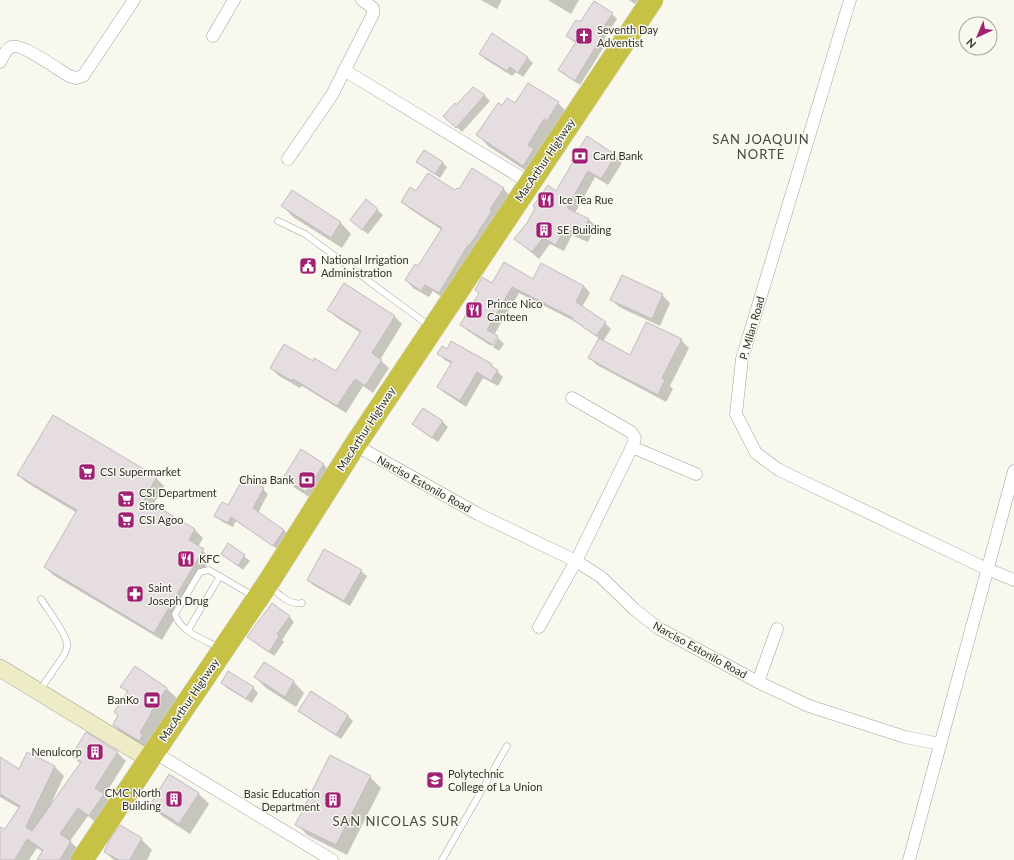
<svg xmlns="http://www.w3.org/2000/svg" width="1014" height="860" viewBox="0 0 1014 860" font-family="Lato,sans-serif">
<rect width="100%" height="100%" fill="#f8f8ef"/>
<!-- shadow -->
<g fill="#0003">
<path d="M481,0h21l-5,9z"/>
<path d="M548,0h31l-8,14z"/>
<path d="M629,0h9l-3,4z"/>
<path d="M612,14l5,5 -13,20 3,3 -27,43 -15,-10 -6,-5 18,-26 -10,-8 14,-12z"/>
<path d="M492,35l36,23 5,5 -10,14 -7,-5 -4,4 -27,-17 -5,-6z"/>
<path d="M473,88l12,8 5,5 -28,31 -12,-11z"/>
<path d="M558,103l11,11 -35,62 -46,-30 -10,-11 37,-30z"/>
<path d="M615,156l7,7 -14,22 -13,-8 -20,36 14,7 7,6 -8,16 -16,-7 -8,16 -14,-7 -11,15 -23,-20 41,-47 17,-30z"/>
<path d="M418,162h24l5,5 -7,11 -17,-11z"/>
<path d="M503,188l7,8 -64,104 -13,-9 -4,6 -16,-9 -7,-8 13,-13 23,-37 -32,-21 -8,-7 14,-10h40l3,-2z"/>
<path d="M292,191l49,32 10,11 -9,14 -49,-31 -10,-11z"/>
<path d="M366,200l17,15 -15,19 -12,-9z"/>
<path d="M533,281l51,5 6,7 -8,14 23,16 6,6 -8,12 27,15 51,-16 8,8 -19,38 3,3 -7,13 -69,-37 -8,-8 11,-18 -24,-17 -57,-29 -25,42 4,2 -7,9 -23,-15 -6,-6 30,-41z"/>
<path d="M662,295l8,8 -10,23 -41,-19 -8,-8z"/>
<path d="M329,310l65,6 8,8 -22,36 9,8 -16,25 -10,-7 -17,27 -44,-27 -2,2 -21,-12 -8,-8 42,-6 23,11 25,-40 -25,-16z"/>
<path d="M498,338l6,6 -5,7 -6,-4z"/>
<path d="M447,350l44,15 12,12 -5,9 -15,-8 -17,29 -21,-14 -7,-6 14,-23 -7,-4 -6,-6z"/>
<path d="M424,409l19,13 5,5 -10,15 -19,-13 -6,-5z"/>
<path d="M323,464l11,11 -17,27 -22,-14 -10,-10z"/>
<path d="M19,475l137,3 8,8 -11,19 42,25 8,8 -5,9 13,11 -49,82 -109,-65 -8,-8 32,-54 -51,-31z"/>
<path d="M263,489l5,5 -10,19 26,17 5,6 -10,14 -43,-29 -3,6 -12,-6 -5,-6 13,-9z"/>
<path d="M228,545l22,16 -7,9 -21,-16z"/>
<path d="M361,571l6,5 -17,30 -37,-21 -5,-5z"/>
<path d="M289,616l5,6 -12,18 2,2 -10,14 -20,-14 -5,-5z"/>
<path d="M264,664l30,18 10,11 -8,14 -30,-19 -11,-11z"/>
<path d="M135,667l32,22 11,10 -28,52 -26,-15 -10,-11 14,-32 -6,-7z"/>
<path d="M222,682l31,6 5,5 -6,10 -25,-15z"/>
<path d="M300,711l48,5 5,5 -12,18 -36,-23z"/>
<path d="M117,752l9,9 -22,35 9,8 -15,20 -10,-8 -18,25 10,10 -6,9h-36l5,-8 -6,-4 -8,12h-29v-27l5,-2 14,-23 -19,-11v-34l20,7 7,-16 28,13 9,9 -15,32 32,-44 -8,-8z"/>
<path d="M370,777l11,11 -34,67 -40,-20 -10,-11z"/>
<path d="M198,793l11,11 -19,30 -28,-18 -11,-11z"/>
<path d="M121,826l20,13 11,11 -5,10h-33l-9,-8z"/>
</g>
<!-- building -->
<g fill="#e6dde1" stroke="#c3babe">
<path d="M594,1l19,12 -14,21 3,2 -27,45 -17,-11 18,-28 -10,-6 10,-16 4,2z"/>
<path d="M492,33l36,24 -10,16 -8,-6 -3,4 -28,-17z"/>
<path d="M528,83l31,19 -12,19 -3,-2 -16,26 6,4 -11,17 -47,-31 22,-32 4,2 5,-7 8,5z"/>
<path d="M473,87l12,8 -29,33 -13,-12 12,-13 1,2z"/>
<path d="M587,136l29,19 -15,24 -13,-8 -21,37 22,11 -8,17 -16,-8 -9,17 -13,-7 -11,14 -18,-13 13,-16 8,-15 -2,-2 15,-21 8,6 17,-29 -2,-1z"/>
<path d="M424,150l19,12 -8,12 -19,-12z"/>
<path d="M472,168l32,20 -14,21 2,2 -14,21h1l-10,14 -1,-1 -29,48 -14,-8 -4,6 -16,-11 10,-16 3,2 24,-38 -41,-26 9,-15 6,4 12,-18 27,17 2,-2 2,1z"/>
<path d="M292,190l49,32 -10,16 -50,-32z"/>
<path d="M366,199l12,10 -16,21 -12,-10z"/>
<path d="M504,262l29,17 8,-16 43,23 -8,16 30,20 -10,14 -24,-17 1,-1 -61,-31 -25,43 11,6 -5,9 -33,-20 19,-32 -4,-3 7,-13 10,6z"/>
<path d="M622,275l41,19 -11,25 -42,-19z"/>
<path d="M344,283l51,33 -23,37 10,7 -17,26 -10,-7 -18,27 -44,-27 -1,2 -22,-13 14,-24 29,17 1,-3 22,13 25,-40 -34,-21z"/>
<path d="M646,322l36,17 -20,39 3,2 -7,15 -39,-20 -31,-17 11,-20 31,17z"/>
<path d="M451,341l41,23 -1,2 7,4 -7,11 -14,-9 -17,29 -23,-14 15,-25 -15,-8 5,-8 5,3z"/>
<path d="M423,408l20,13 -11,17 -20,-14z"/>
<path d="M53,415l104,62 -13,22 51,30 -6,11 15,9 -50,84 -110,-66 33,-57 -60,-35z"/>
<path d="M301,449l23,15 -18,28 -23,-14z"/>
<path d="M244,477l20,11 -11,20 31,22 -11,16 -42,-29 -3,6 -14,-7 8,-14 6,3z"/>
<path d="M228,543l17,12 -7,11 -17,-12z"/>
<path d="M324,549l38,21 -18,31 -37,-21z"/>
<path d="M272,603l18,13 -13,18 2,2 -10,16 -22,-15z"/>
<path d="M264,662l30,19 -9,16 -31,-20z"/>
<path d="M135,666l32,22 -16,24h1l-12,21 3,2 -4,6 -26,-16 5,-10 -4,-3 14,-21 -8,-4z"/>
<path d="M228,671l26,16 -8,12 -25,-16z"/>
<path d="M311,691l37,24 -12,20 -38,-24z"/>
<path d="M86,732l32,20 -23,36 9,6 -15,22 -11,-8 -18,26 11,7 -11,19h-23l6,-10 -16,-11 -12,21h-15v-33l5,2 15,-23 -20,-12v-37l19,12 8,-17 28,14 -29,61 6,4 49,-69 -10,-6z"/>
<path d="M330,755l41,21 -35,69 -41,-20z"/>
<path d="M169,774l30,19 -20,31 -29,-19z"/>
<path d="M120,825l22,13 -12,22h-11l-15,-8 5,-11z"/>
</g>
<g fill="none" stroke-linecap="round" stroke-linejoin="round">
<!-- lane casing -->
<g stroke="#a1a199" stroke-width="7">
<g id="lane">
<path d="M278,221l27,13 119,88 6,3"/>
<path d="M271,586c6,8 20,20 31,17"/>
<path d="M188,630l32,-54"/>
<path d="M220,648c-15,-8 -40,-16 -45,-34l25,-42 9,-2 46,27"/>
<path d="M40,690l24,-35c2,-4 4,-8 3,-12 -3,-13 -19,-33 -26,-44"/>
<path d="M442,860l65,-114"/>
</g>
</g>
<!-- street casing -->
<g stroke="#a1a199" stroke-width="13">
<g id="street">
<path d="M850,0l-108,359 -6,55 20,39 23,17 208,99 27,11"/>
<path d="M213,36l21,-36"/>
<path d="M0,62c3,-5 5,-12 11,-15 9,-5 48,23 58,29l7,2 7,-2 51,-76"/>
<path d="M344,70l186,113"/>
<path d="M288,159l44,-64 41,-81v-6l-11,-8"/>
<path d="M572,398l59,34 4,6 -3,9"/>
<path d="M355,445l123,69 98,47 25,16 33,32 24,19 100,54 51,24 96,31 35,7"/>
<path d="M539,627l37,-66 56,-114 64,27"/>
<path d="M758,682l19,-53"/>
<path d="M154,752l178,108"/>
<path d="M909,860l105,-389"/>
</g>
</g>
<!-- secondary casing -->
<g stroke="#a1a199" stroke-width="18">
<path id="secondary" d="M0,668l149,91"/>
</g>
<!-- highway casing -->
<g stroke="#d6d6d5" stroke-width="23">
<path id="highway" d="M82,860l72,-108 114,-169 87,-138 297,-445"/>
</g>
<!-- lane -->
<use href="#lane" stroke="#fff" stroke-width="6"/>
<!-- street -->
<use href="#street" stroke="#fff" stroke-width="12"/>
<!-- secondary -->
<use href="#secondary" stroke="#eeecc7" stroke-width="17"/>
<!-- highway -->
<use href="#highway" stroke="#c7c145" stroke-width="22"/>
</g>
<!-- icons -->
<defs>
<g id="church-square" transform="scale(0.9)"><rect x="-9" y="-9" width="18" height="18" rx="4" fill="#a02174" stroke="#f8f8ef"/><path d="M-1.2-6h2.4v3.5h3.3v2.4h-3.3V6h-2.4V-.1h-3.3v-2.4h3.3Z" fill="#fff"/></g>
<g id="bank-square" transform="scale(0.9)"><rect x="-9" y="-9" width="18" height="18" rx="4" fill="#a02174" stroke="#f8f8ef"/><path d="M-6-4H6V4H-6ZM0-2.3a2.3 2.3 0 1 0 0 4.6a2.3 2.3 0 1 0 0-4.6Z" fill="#fff"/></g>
<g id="restaurant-square" transform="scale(0.9)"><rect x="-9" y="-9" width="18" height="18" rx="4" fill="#a02174" stroke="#f8f8ef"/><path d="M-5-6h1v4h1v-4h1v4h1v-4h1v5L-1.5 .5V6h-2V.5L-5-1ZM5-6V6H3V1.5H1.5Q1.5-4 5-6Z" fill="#fff"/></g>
<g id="building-square" transform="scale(0.9)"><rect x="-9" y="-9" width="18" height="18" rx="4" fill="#a02174" stroke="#f8f8ef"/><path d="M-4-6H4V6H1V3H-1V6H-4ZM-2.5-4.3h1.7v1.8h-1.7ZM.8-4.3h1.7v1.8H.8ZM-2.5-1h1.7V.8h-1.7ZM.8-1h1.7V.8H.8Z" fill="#fff"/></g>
<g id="civic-square" transform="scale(0.9)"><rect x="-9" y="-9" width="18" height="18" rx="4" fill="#a02174" stroke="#f8f8ef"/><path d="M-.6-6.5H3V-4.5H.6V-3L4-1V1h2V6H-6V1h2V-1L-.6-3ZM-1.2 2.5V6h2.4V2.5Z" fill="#fff"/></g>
<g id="supermarket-square" transform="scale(0.9)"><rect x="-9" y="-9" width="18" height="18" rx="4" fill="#a02174" stroke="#f8f8ef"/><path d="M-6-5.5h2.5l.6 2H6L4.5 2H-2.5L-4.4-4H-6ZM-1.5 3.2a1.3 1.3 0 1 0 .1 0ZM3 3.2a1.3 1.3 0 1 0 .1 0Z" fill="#fff"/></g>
<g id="pharmacy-square" transform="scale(0.9)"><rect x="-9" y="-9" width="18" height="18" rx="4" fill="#a02174" stroke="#f8f8ef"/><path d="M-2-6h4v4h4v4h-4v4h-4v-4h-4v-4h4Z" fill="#fff"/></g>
<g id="university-square" transform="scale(0.9)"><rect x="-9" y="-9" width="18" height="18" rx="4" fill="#a02174" stroke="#f8f8ef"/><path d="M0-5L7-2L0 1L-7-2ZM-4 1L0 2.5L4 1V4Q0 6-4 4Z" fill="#fff"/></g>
</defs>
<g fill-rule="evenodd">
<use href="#church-square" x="584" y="36"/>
<use href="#bank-square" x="580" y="156"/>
<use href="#restaurant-square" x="546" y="200"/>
<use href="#building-square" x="544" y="230"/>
<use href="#civic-square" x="308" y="266"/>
<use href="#restaurant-square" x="474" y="310"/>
<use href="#supermarket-square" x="87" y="472"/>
<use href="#bank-square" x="307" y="480"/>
<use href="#supermarket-square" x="126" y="499"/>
<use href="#supermarket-square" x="126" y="520"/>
<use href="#restaurant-square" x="186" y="559"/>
<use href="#pharmacy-square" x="135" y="594"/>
<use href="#bank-square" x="152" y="700"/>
<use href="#building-square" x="95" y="752"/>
<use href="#university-square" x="435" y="780"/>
<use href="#building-square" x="174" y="799"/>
<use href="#building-square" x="333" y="800"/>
</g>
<g text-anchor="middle" stroke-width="3" stroke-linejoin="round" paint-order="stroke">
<!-- poi labels -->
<g font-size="11" fill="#31312e" stroke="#f8f8ef" text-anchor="start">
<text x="597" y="34">Seventh Day<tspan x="597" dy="13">Adventist</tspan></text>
<text x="593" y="160">Card Bank</text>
<text x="559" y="204">Ice Tea Rue</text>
<text x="557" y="234">SE Building</text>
<text x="321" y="264">National Irrigation<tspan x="321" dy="13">Administration</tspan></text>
<text x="487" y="308">Prince Nico<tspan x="487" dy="13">Canteen</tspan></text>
<text x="100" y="476">CSI Supermarket</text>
<text x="294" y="484" text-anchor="end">China Bank</text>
<text x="139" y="497">CSI Department<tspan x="139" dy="13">Store</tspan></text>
<text x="139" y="524">CSI Agoo</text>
<text x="199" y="563">KFC</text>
<text x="148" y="592">Saint<tspan x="148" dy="13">Joseph Drug</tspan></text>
<text x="139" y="704" text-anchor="end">BanKo</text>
<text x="82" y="756" text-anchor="end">Nenulcorp</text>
<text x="448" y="778">Polytechnic<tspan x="448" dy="13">College of La Union</tspan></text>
<text x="161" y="797" text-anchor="end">CMC North<tspan x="161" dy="13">Building</tspan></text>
<text x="320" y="798" text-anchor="end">Basic Education<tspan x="320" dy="13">Department</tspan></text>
</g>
<!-- street labels -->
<g font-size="11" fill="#31312e" stroke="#f8f8ef">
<text transform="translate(545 160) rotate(-56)" y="4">MacArthur Highway</text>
<text transform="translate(752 328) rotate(-74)" y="4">P. Milan Road</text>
<text transform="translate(366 429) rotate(-57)" y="4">MacArthur Highway</text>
<text transform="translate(424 484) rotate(29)" y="4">Narciso Estonilo Road</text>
<text transform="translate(700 650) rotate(29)" y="4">Narciso Estonilo Road</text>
<text transform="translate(189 700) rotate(-56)" y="4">MacArthur Highway</text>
</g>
<!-- quarter labels -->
<g font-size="13" letter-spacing="1" fill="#474740" stroke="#f8f8ef">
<text x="761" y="144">SAN JOAQUIN<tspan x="761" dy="15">NORTE</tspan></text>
<text x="396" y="826">SAN NICOLAS SUR</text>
</g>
</g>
<!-- north arrow -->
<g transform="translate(978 36) rotate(224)"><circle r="19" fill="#f8f8ef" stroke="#a8a8a2"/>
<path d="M0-3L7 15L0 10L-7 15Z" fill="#a02174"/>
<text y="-6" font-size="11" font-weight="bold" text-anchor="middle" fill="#31312e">N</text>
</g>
</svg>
